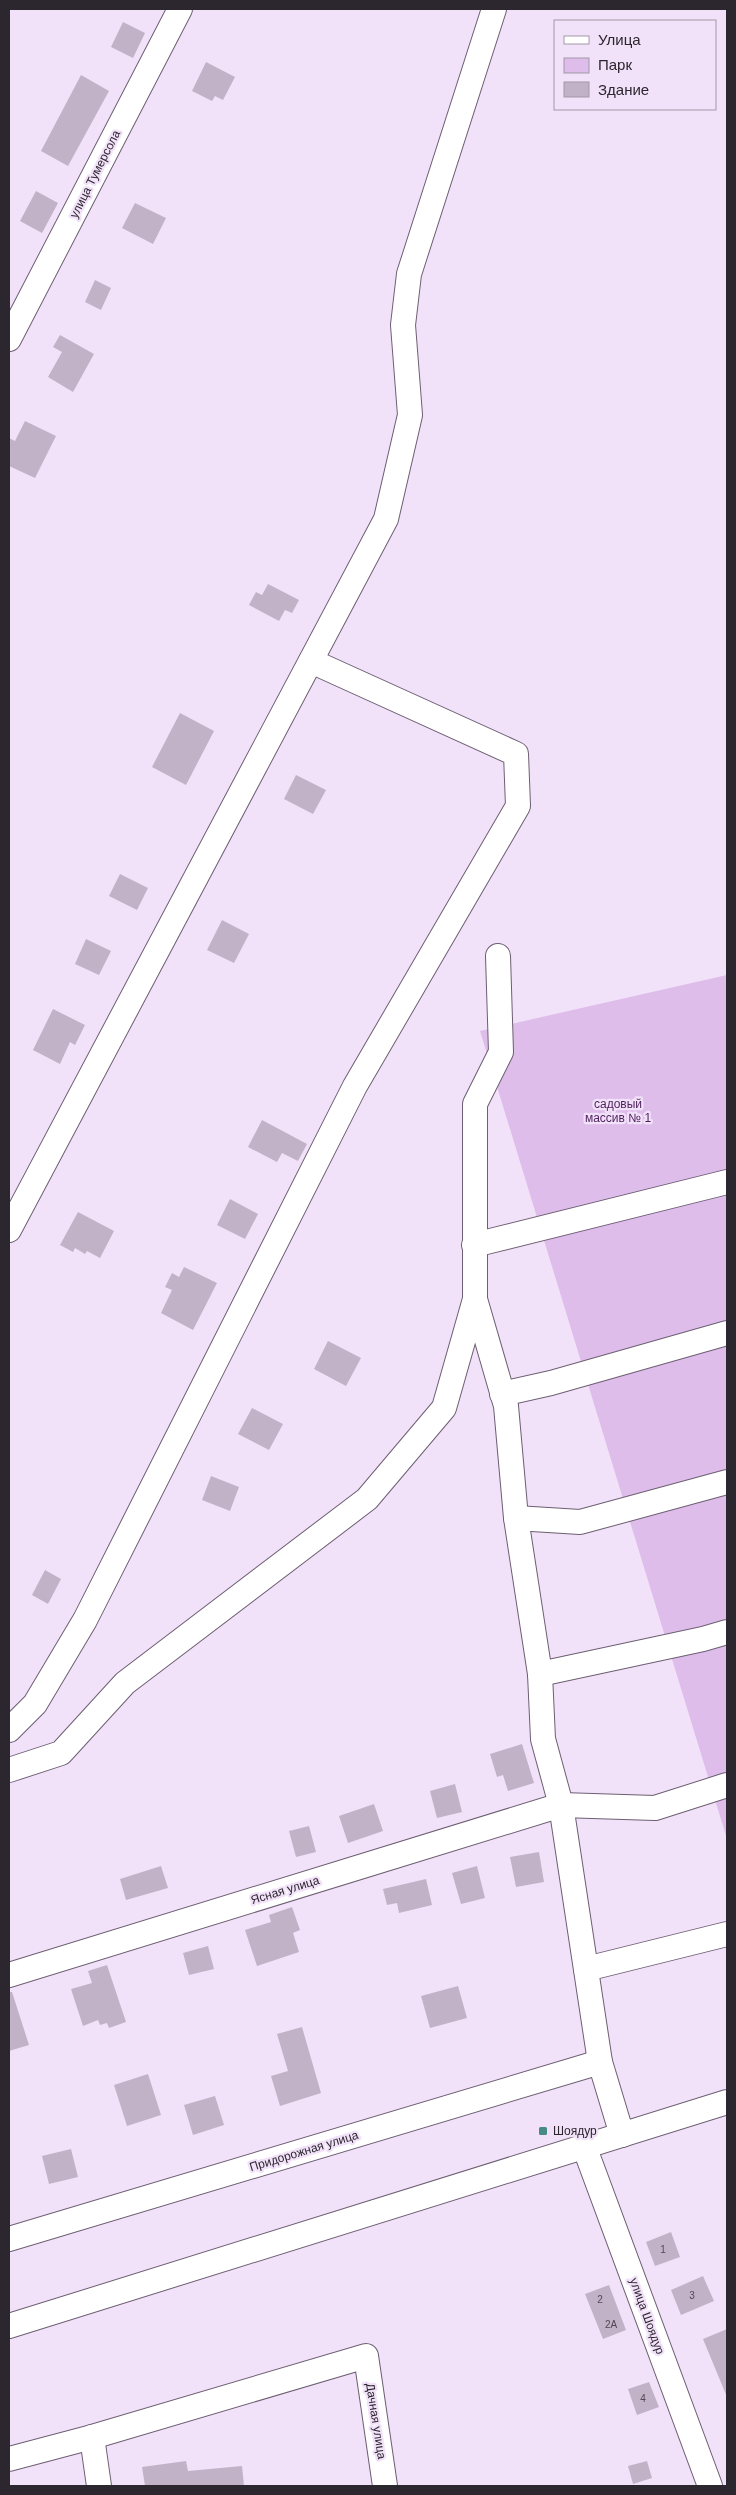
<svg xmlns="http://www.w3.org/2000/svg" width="736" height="2495" viewBox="0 0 736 2495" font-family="Helvetica,sans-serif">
<rect width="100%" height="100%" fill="#f2e2f9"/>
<!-- green -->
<path fill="#debdeb" d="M727,975v864l-247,-808z"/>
<!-- building -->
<g fill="#c2b2c8">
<path d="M123,22l22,11 -12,25 -22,-11z"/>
<path d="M206,62l29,15 -12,23 -8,-4 -3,5 -20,-10z"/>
<path d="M81,75l28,16 -41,75 -27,-15z"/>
<path d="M36,191l22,12 -16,30 -22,-12z"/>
<path d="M135,203l31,15 -13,26 -31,-16z"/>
<path d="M95,280l16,8 -10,22 -16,-8z"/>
<path d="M60,335l34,19 -21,38 -25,-15 14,-25 -9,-5z"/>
<path d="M25,421l31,15 -21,42 -26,-12v-28l6,3z"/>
<path d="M268,584l31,16 -7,13 -7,-3 -6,11 -30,-16 7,-13 6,3z"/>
<path d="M180,713l34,18 -28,54 -34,-18z"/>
<path d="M296,775l30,15 -13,24 -29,-15z"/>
<path d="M120,874l28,14 -11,22 -28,-14z"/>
<path d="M222,920l27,14 -15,29 -27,-13z"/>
<path d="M86,939l25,12 -12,24 -24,-11z"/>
<path d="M53,1009l32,16 -10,20 -5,-3 -10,22 -27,-14z"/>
<path d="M262,1120l45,24 -9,17 -16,-8 -5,9 -29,-15z"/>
<path d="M230,1199l28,15 -13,25 -28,-14z"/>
<path d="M78,1212l36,19 -14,27 -13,-7 -2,3 -10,-6 -2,4 -13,-7z"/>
<path d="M184,1267l33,16 -24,47 -32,-17 11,-23 -7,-3 7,-14 7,4z"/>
<path d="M328,1341l33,17 -15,28 -32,-17z"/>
<path d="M252,1408l31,16 -14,26 -31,-16z"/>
<path d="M211,1476l28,11 -9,24 -28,-11z"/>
<path d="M45,1570l16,9 -13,25 -16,-9z"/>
<path d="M522,1744l12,39 -26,8 -5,-16 -6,2 -7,-23z"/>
<path d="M455,1784l7,28 -25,6 -7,-27z"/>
<path d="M374,1804l9,27 -35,12 -9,-27z"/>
<path d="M309,1826l7,26 -20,5 -7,-26z"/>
<path d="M539,1852l5,30 -28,5 -6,-30z"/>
<path d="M161,1866l7,22 -42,12 -6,-21z"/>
<path d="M477,1866l8,32 -24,6 -9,-31z"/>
<path d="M426,1879l6,26 -33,8 -2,-10 -10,2 -4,-16z"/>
<path d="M292,1907l8,23 -7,3 6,19 -42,14 -12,-36 26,-8 -2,-7z"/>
<path d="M208,1946l6,23 -25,6 -6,-22z"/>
<path d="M107,1965l19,57 -17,6 -2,-5 -7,2 -2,-5 -15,6 -12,-37 21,-6 -4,-12z"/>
<path d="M458,1986l9,32 -37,10 -9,-32z"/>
<path d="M9,1992h3l17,53 -20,6z"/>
<path d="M302,2027l19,66 -41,13 -9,-30 17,-5 -11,-37z"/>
<path d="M148,2074l13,41 -34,11 -13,-41z"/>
<path d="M215,2096l9,29 -31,10 -9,-30z"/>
<path d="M71,2149l7,28 -29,7 -7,-28z"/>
<path d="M671,2232l9,25 -25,9 -9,-24z"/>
<path d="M703,2276l11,25 -33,14 -10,-25z"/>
<path d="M609,2285l17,45 -23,9 -18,-45z"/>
<path d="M727,2329v68l-24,-58z"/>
<path d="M649,2382l10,25 -22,8 -9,-26z"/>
<path d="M186,2461l2,10 54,-5 2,20h-99l-3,-19z"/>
<path d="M647,2461l5,17 -19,6 -5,-18z"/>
</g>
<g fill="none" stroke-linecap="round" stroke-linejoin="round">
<!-- minor casing -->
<g stroke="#6d5f72" stroke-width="26">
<g id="minor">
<path d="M9,339l171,-330"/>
<path d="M9,1230l377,-711 24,-104 -7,-90 6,-51 85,-265"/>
<path d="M474,1245l253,-63"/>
<path d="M475,1299v-195l26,-52 -3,-96"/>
<path d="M502,1394l49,-11 176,-50"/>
<path d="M516,1518l64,4 147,-40"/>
<path d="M540,1674l163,-35 24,-7"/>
<path d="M9,1730l26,-26 50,-84 270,-534 163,-280 -2,-52 -205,-93"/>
<path d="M9,1770l52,-17 64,-70 242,-184 77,-91 31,-109 31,107 10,112 24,156 3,65 18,66 39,257 22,73"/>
<path d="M586,1969l141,-35"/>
<path d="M9,1975l552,-170 94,3 72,-23"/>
<path d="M584,2146l126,340"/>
<path d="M9,2239l591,-177"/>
<path d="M9,2326l718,-224"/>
<path d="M92,2437l7,49"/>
<path d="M9,2459l83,-22 274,-81 19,130"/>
</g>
</g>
<!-- minor -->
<use href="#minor" stroke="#fff" stroke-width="24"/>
</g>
<!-- markers -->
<rect fill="#468c85" stroke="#f2e2f9" stroke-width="2" x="538" y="2126" width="10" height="10" rx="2.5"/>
<g text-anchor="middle" stroke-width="4.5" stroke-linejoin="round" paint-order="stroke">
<!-- number labels -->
<g font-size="10" fill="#524954">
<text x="663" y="2253">1</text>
<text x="692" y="2299">3</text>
<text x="600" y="2303">2</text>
<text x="611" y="2328">2А</text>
<text x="643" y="2402">4</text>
</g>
<!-- street labels -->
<g font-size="12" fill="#2c262e" stroke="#f2e2f9">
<text transform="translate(95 174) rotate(-63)" y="4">улица Тумерсола</text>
<text transform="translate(285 1890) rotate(-17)" y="4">Ясная улица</text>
<text transform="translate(304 2151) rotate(-17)" y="4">Придорожная улица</text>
<text transform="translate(647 2316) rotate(70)" y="4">улица Шоядур</text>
<text transform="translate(376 2421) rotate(81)" y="4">Дачная улица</text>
</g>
<!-- park labels -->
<g font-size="12" fill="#4e1f5d" stroke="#f2e2f9">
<text x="618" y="1108">садовый<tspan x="618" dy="14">массив № 1</tspan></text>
</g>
<!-- poi labels -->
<g font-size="12" fill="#2c262e" stroke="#f2e2f9" text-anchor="start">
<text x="553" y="2135">Шоядур</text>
</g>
</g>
<!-- border -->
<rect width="736" height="2495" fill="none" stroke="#2c262e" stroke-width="20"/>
<!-- legend -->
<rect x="554" y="20" width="162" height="90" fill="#f2e2f9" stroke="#a397a8"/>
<rect x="564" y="36" width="25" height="8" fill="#ffffff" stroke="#a397a8"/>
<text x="598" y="45" font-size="15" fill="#2c262e">Улица</text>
<rect x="564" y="58" width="25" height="15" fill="#debdeb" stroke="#a397a8"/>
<text x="598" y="70" font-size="15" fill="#2c262e">Парк</text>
<rect x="564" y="82" width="25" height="15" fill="#c2b2c8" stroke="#a397a8"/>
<text x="598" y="95" font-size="15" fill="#2c262e">Здание</text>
</svg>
